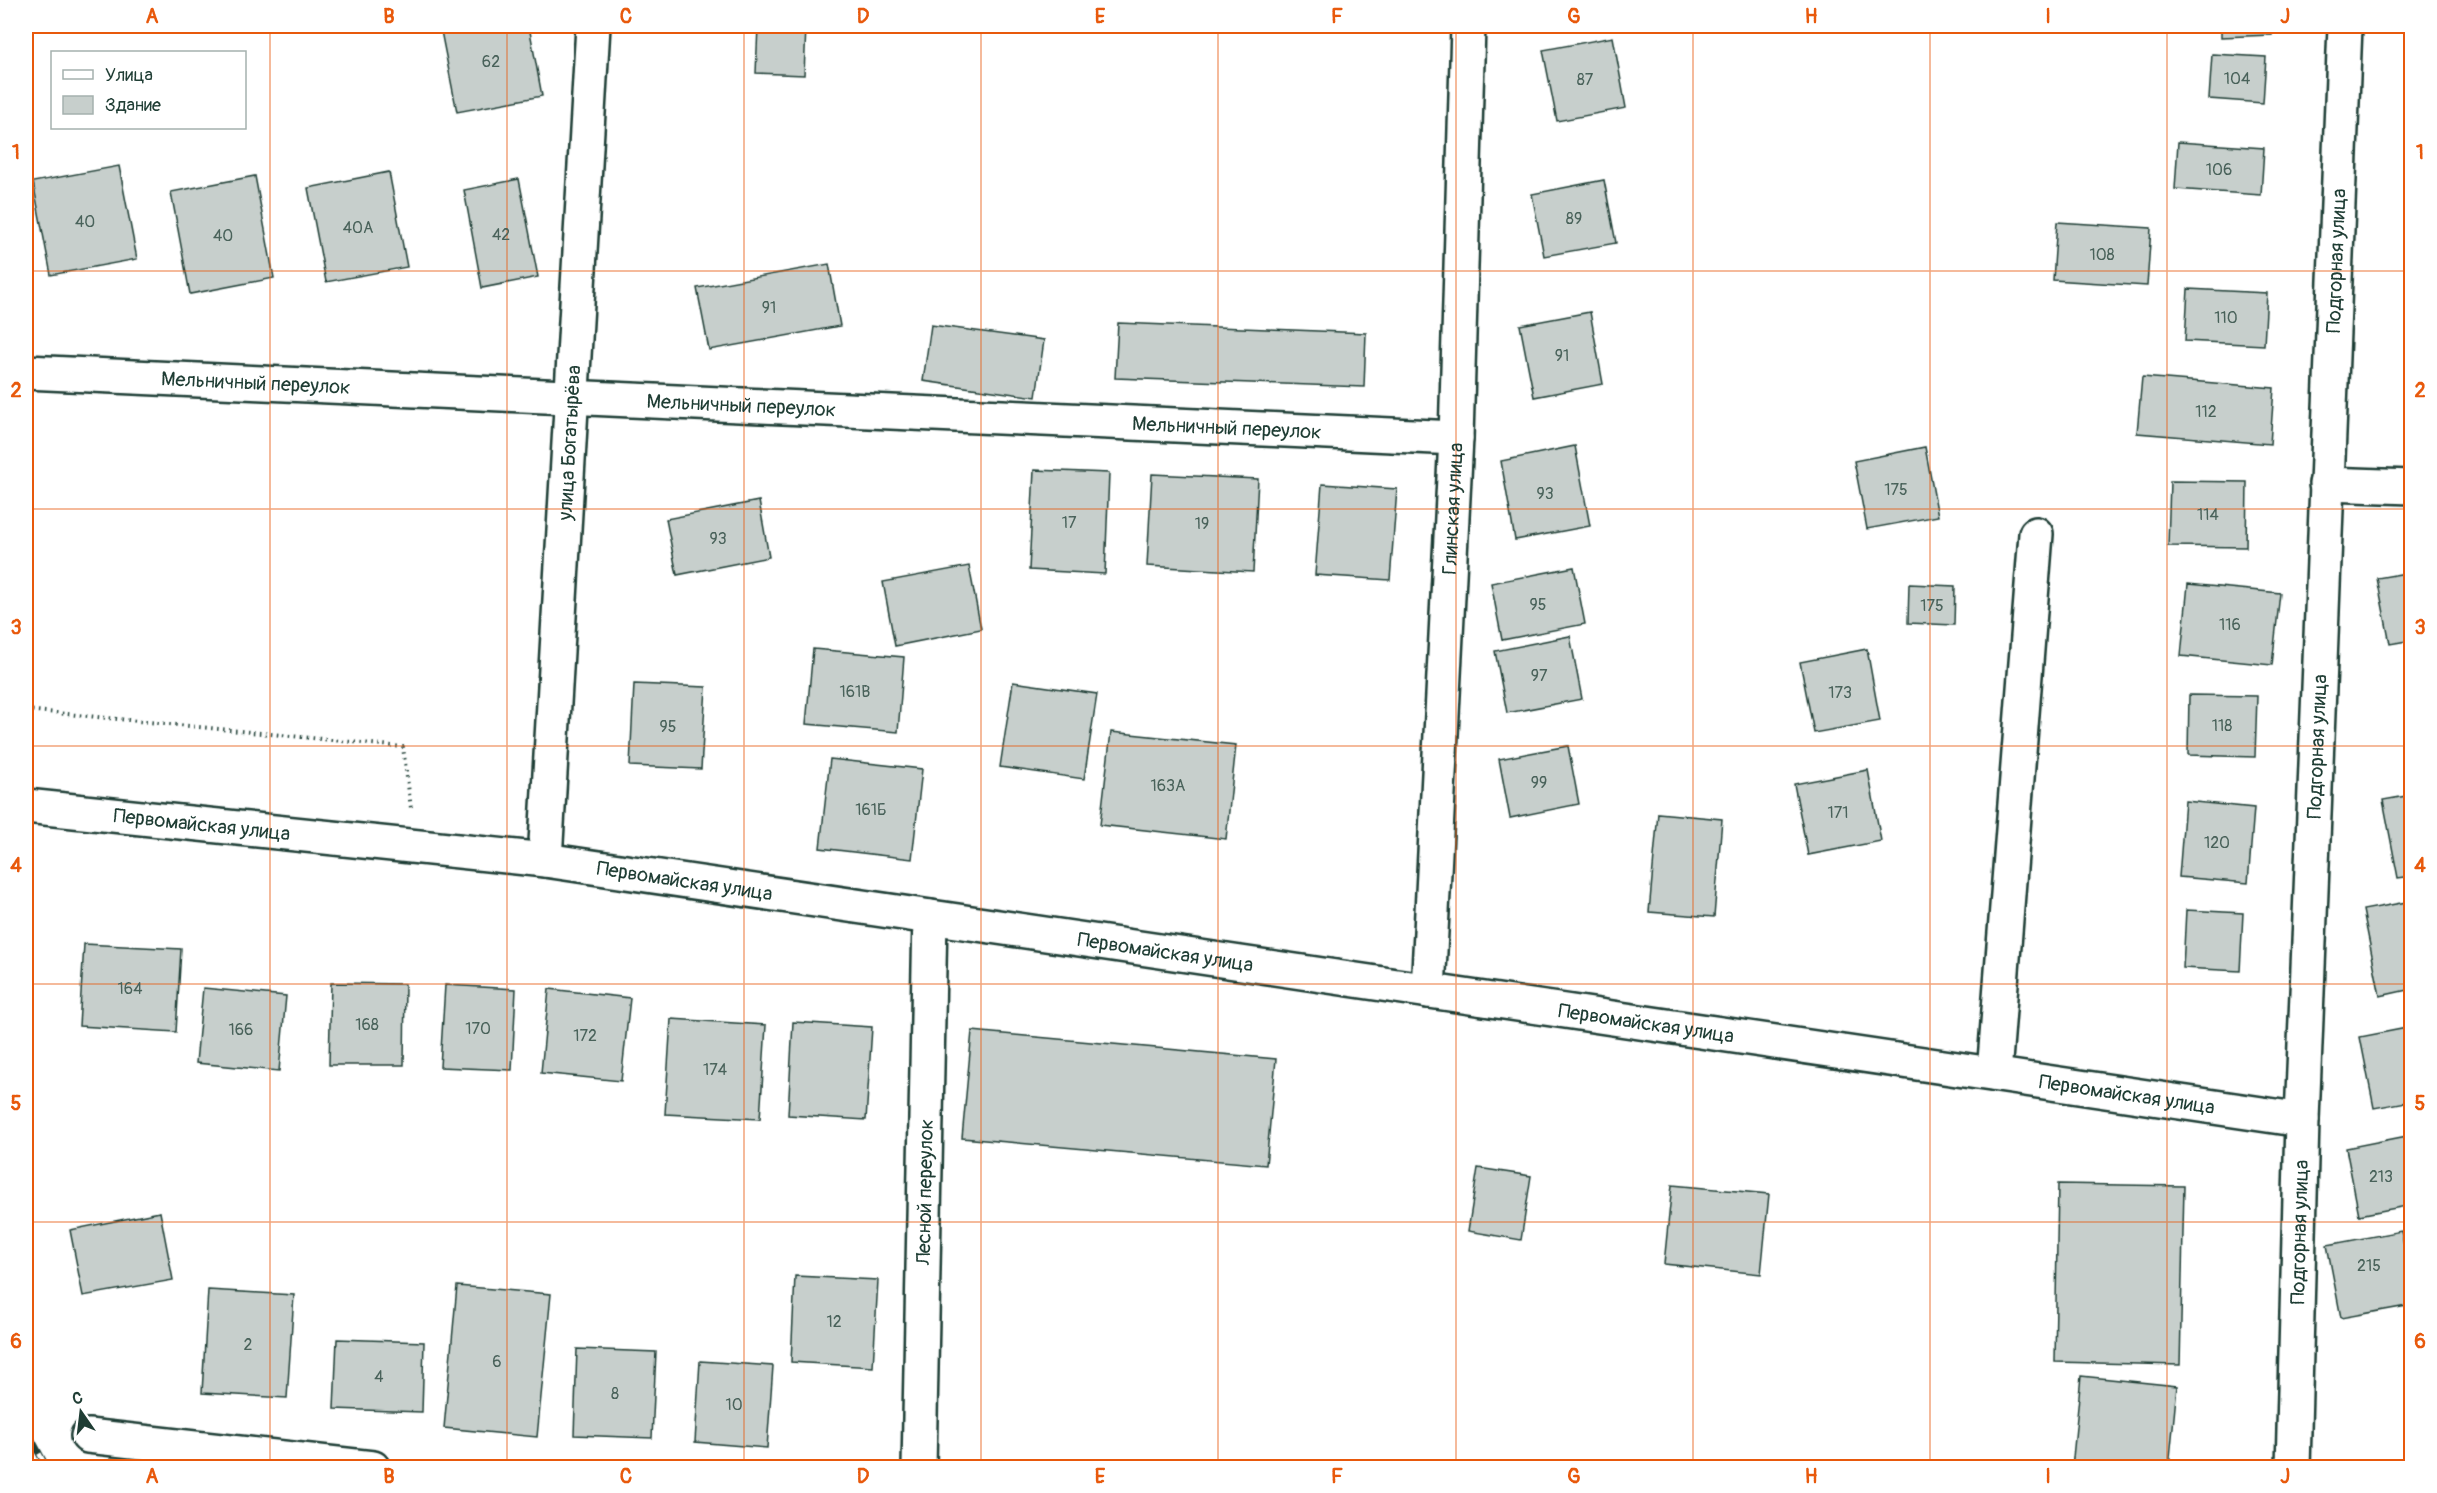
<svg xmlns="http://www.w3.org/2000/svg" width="2437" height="1493" viewBox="0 0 2437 1493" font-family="Pangolin,sans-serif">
<rect width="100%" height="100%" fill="#fff"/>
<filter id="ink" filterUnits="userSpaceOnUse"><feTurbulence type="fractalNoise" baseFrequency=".0167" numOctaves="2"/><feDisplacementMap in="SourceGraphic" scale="12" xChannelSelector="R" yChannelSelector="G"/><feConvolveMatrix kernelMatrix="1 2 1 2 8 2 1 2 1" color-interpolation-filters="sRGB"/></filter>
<g filter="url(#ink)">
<!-- building -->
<g fill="#c7cfcc" stroke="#1f3d34" stroke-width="1.5">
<path d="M440,26h89l13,70 -85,16z"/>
<path d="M758,26h48l-2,49 -48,-2z"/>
<path d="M2221,26h51v9l-51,2z"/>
<path d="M1613,37l13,71 -69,13 -14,-71z"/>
<path d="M2212,54l54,3 -3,46 -54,-4z"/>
<path d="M2178,142l86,6 -3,47 -86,-6z"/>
<path d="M119,166l18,93 -86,16 -18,-93z"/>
<path d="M389,172l18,95 -81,15 -18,-94z"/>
<path d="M255,176l19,102 -84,16 -19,-102z"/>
<path d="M519,179l19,98 -56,11 -18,-98z"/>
<path d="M1604,180l12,63 -72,13 -12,-62z"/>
<path d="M2057,222l94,6 -4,58 -94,-6z"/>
<path d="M829,264l11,62 -131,24 -12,-62z"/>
<path d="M2188,289l79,4 -3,52 -79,-4z"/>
<path d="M1590,312l13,72 -69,13 -14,-72z"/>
<path d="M1118,323l248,10 -2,54 -249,-9z"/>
<path d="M931,325l113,15 -8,57 -113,-16z"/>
<path d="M2142,377l132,11 -4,56 -133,-11z"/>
<path d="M2412,406v47h-4z"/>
<path d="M1575,446l15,80 -75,14 -14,-79z"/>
<path d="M1925,447l13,69 -71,13 -13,-68z"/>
<path d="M1034,470l75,3 -4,101 -76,-4z"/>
<path d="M1152,474l106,5 -5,93 -106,-6z"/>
<path d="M2170,481l77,1 -1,65 -78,-1z"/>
<path d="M1322,484l75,5 -7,91 -75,-5z"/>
<path d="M759,501l10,56 -92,18 -11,-56z"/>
<path d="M969,566l12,63 -86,17 -12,-64z"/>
<path d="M1574,567l11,57 -83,16 -11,-57z"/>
<path d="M2412,572v68l-22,4 -13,-66z"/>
<path d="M1909,584l46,2 -1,39 -46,-2z"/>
<path d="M2188,584l92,9 -8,72 -91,-9z"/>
<path d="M1570,636l12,63 -75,14 -12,-62z"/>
<path d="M813,649l91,8 -6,75 -92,-8z"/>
<path d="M1867,649l13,72 -66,12 -14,-71z"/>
<path d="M1013,682l84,12 -13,85 -84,-12z"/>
<path d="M634,684l72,3 -5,82 -71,-3z"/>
<path d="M2189,695l68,1 -2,61 -67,-2z"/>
<path d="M1111,732l125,13 -10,94 -126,-14z"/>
<path d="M1568,746l11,58 -69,14 -11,-59z"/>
<path d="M830,759l92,10 -10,90 -92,-11z"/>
<path d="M1868,770l13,71 -73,14 -14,-71z"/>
<path d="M2412,795v81l-14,2 -15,-78z"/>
<path d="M2185,801l69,7 -6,75 -69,-6z"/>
<path d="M1658,813l64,6 -8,98 -65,-5z"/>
<path d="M2412,901v88l-32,7 -17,-86z"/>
<path d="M2186,910l57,3 -3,58 -57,-3z"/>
<path d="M84,944l97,5 -5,83 -97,-6z"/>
<path d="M331,983l74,1 -1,81h-75z"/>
<path d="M445,985l71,4 -4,81 -72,-3z"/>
<path d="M203,988l83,8 -7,75 -83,-8z"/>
<path d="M549,989l81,9 -9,83 -80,-8z"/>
<path d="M671,1019l95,6 -6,94 -95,-5z"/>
<path d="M793,1022l79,5 -6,93 -78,-5z"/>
<path d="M2412,1027v74l-38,7 -14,-71z"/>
<path d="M972,1031l304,28 -10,106 -304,-27z"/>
<path d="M2412,1135v70l-53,10 -13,-67z"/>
<path d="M1478,1168l53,8 -10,64 -53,-9z"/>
<path d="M2058,1184l126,2 -4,179 -125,-3z"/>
<path d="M1672,1185l97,9 -8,80 -97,-10z"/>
<path d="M160,1212l13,68 -90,16 -13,-66z"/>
<path d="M2401,1231l11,54v20l-71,13 -14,-73z"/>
<path d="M795,1276l83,4 -5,87 -82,-5z"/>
<path d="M457,1286l94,8 -14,143 -93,-9z"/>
<path d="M208,1290l86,5 -7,103 -85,-5z"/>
<path d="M337,1339l87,3 -2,70 -88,-3z"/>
<path d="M577,1349l79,3 -4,86 -78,-3z"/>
<path d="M700,1361l73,5 -6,82 -72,-6z"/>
<path d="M2081,1376l96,10 -8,82h-97z"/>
</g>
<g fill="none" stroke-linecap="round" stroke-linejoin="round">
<!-- minor casing -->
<g stroke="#1f3d34" stroke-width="38">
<g id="minor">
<path id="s1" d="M26,372l1430,66"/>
<path d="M2326,484l86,3"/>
<path id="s2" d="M26,806l519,54 1757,260"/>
<path id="s3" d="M545,860l48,-834"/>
<path id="s4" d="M1428,991l28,-553 12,-412"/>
<path d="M1994,1074l42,-540"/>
<path d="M88,1436l285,32"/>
<path id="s5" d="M919,1468l11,-551"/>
<path id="s6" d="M2293,1468l9,-348 43,-1094"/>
</g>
</g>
<!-- path -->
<path stroke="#1f3d34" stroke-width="4" stroke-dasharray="1.5 4.5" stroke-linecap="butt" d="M26,710l377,37 8,61"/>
<!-- minor -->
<use href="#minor" stroke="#fff" stroke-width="33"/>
<!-- rail casing -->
<g stroke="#1f3d34" stroke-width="7">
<path id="rail" d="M26,1429l21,39"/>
</g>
<!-- rail -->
<use href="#rail" stroke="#fff" stroke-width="4.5" stroke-dasharray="14" stroke-linecap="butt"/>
</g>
</g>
<!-- grid -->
<path fill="none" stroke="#e8590c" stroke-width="1.5" stroke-opacity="0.55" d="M270,26v1442M507,26v1442M744,26v1442M981,26v1442M1218,26v1442M1456,26v1442M1693,26v1442M1930,26v1442M2167,26v1442M26,271h2386M26,509h2386M26,746h2386M26,984h2386M26,1222h2386"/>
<g text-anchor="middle" stroke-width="6" stroke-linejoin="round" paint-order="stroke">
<!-- number labels -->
<g font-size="16" fill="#49625a">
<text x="491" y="67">62</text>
<text x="2237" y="84">104</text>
<text x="1585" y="85">87</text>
<text x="2219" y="175">106</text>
<text x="1574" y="224">89</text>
<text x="85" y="227">40</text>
<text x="358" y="233">40А</text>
<text x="501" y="240">42</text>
<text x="223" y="241">40</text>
<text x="2102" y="260">108</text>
<text x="769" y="313">91</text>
<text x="2226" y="323">110</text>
<text x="1562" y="361">91</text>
<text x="2206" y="417">112</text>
<text x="1896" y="495">175</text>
<text x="1545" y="499">93</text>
<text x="2208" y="520">114</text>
<text x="1069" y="528">17</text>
<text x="1202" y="529">19</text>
<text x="718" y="544">93</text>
<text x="1538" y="610">95</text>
<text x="1932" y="611">175</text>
<text x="2230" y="630">116</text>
<text x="1539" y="681">97</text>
<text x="855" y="697">161В</text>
<text x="1840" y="698">173</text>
<text x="2222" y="731">118</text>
<text x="668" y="732">95</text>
<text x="1539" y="788">99</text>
<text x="1168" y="791">163А</text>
<text x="871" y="815">161Б</text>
<text x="1838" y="818">171</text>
<text x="2217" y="848">120</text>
<text x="130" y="994">164</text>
<text x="367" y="1030">168</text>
<text x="478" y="1034">170</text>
<text x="241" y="1035">166</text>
<text x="585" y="1041">172</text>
<text x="715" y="1075">174</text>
<text x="2381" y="1182">213</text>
<text x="2369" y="1271">215</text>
<text x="834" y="1327">12</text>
<text x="248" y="1350">2</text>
<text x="497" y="1367">6</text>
<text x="379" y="1382">4</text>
<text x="615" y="1399">8</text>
<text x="734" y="1410">10</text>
</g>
<!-- street labels -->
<g font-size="20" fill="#1f3d34" stroke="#fff">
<text dy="7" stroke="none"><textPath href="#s6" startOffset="1208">Подгорная улица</textPath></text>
<text dy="7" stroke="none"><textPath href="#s1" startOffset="230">Мельничный переулок</textPath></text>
<text dy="7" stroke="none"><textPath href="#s1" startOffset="716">Мельничный переулок</textPath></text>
<text dy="7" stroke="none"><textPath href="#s1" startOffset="1202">Мельничный переулок</textPath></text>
<text dy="7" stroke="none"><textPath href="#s3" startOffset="418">улица Богатырёва</textPath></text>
<text dy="7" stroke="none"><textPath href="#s4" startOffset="483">Глинская улица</textPath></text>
<text dy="7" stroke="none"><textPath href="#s6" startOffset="722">Подгорная улица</textPath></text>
<text dy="7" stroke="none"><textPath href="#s2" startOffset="177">Первомайская улица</textPath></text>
<text dy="7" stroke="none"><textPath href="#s2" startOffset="663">Первомайская улица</textPath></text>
<text dy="7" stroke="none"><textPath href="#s2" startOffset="1149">Первомайская улица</textPath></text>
<text dy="7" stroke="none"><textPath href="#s2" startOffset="1635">Первомайская улица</textPath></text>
<text dy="7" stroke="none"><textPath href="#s2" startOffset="2121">Первомайская улица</textPath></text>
<text dy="7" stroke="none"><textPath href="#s5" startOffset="276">Лесной переулок</textPath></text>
<text dy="7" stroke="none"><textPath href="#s6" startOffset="236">Подгорная улица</textPath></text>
</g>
</g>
<!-- margin -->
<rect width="2437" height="1493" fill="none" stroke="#fff" stroke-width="66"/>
<!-- legend -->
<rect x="51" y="51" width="195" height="78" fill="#ffffff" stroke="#a5b1ae" stroke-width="1.5"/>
<rect x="63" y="70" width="30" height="9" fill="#ffffff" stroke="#a5b1ae" stroke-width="1.5"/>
<text x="105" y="81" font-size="18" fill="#1f3d34">Улица</text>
<rect x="63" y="96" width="30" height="18" fill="#c7cfcc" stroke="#a5b1ae" stroke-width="1.5"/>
<text x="105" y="111" font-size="18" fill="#1f3d34">Здание</text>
<!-- north arrow -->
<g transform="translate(81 1412) rotate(346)" stroke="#ffffff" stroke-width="4.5" paint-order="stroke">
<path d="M0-4.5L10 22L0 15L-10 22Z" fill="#1f3d34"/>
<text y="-9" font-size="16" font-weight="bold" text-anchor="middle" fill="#1f3d34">С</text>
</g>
<rect x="33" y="33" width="2371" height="1427" fill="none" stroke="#e8590c" stroke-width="2"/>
<g font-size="20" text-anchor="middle" font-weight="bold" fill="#e8590c">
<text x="152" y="23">A</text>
<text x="389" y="23">B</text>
<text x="626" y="23">C</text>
<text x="863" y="23">D</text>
<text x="1100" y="23">E</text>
<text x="1337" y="23">F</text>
<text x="1574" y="23">G</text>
<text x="1811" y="23">H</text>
<text x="2048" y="23">I</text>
<text x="2285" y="23">J</text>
<text x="16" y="159">1</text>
<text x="2420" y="159">1</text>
<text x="16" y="397">2</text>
<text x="2420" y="397">2</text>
<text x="16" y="634">3</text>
<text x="2420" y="634">3</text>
<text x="16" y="872">4</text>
<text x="2420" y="872">4</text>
<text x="16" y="1110">5</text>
<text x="2420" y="1110">5</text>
<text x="16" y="1348">6</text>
<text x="2420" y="1348">6</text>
<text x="152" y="1483">A</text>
<text x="389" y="1483">B</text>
<text x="626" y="1483">C</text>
<text x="863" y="1483">D</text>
<text x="1100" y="1483">E</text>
<text x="1337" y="1483">F</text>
<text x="1574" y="1483">G</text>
<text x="1811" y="1483">H</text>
<text x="2048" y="1483">I</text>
<text x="2285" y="1483">J</text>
</g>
</svg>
